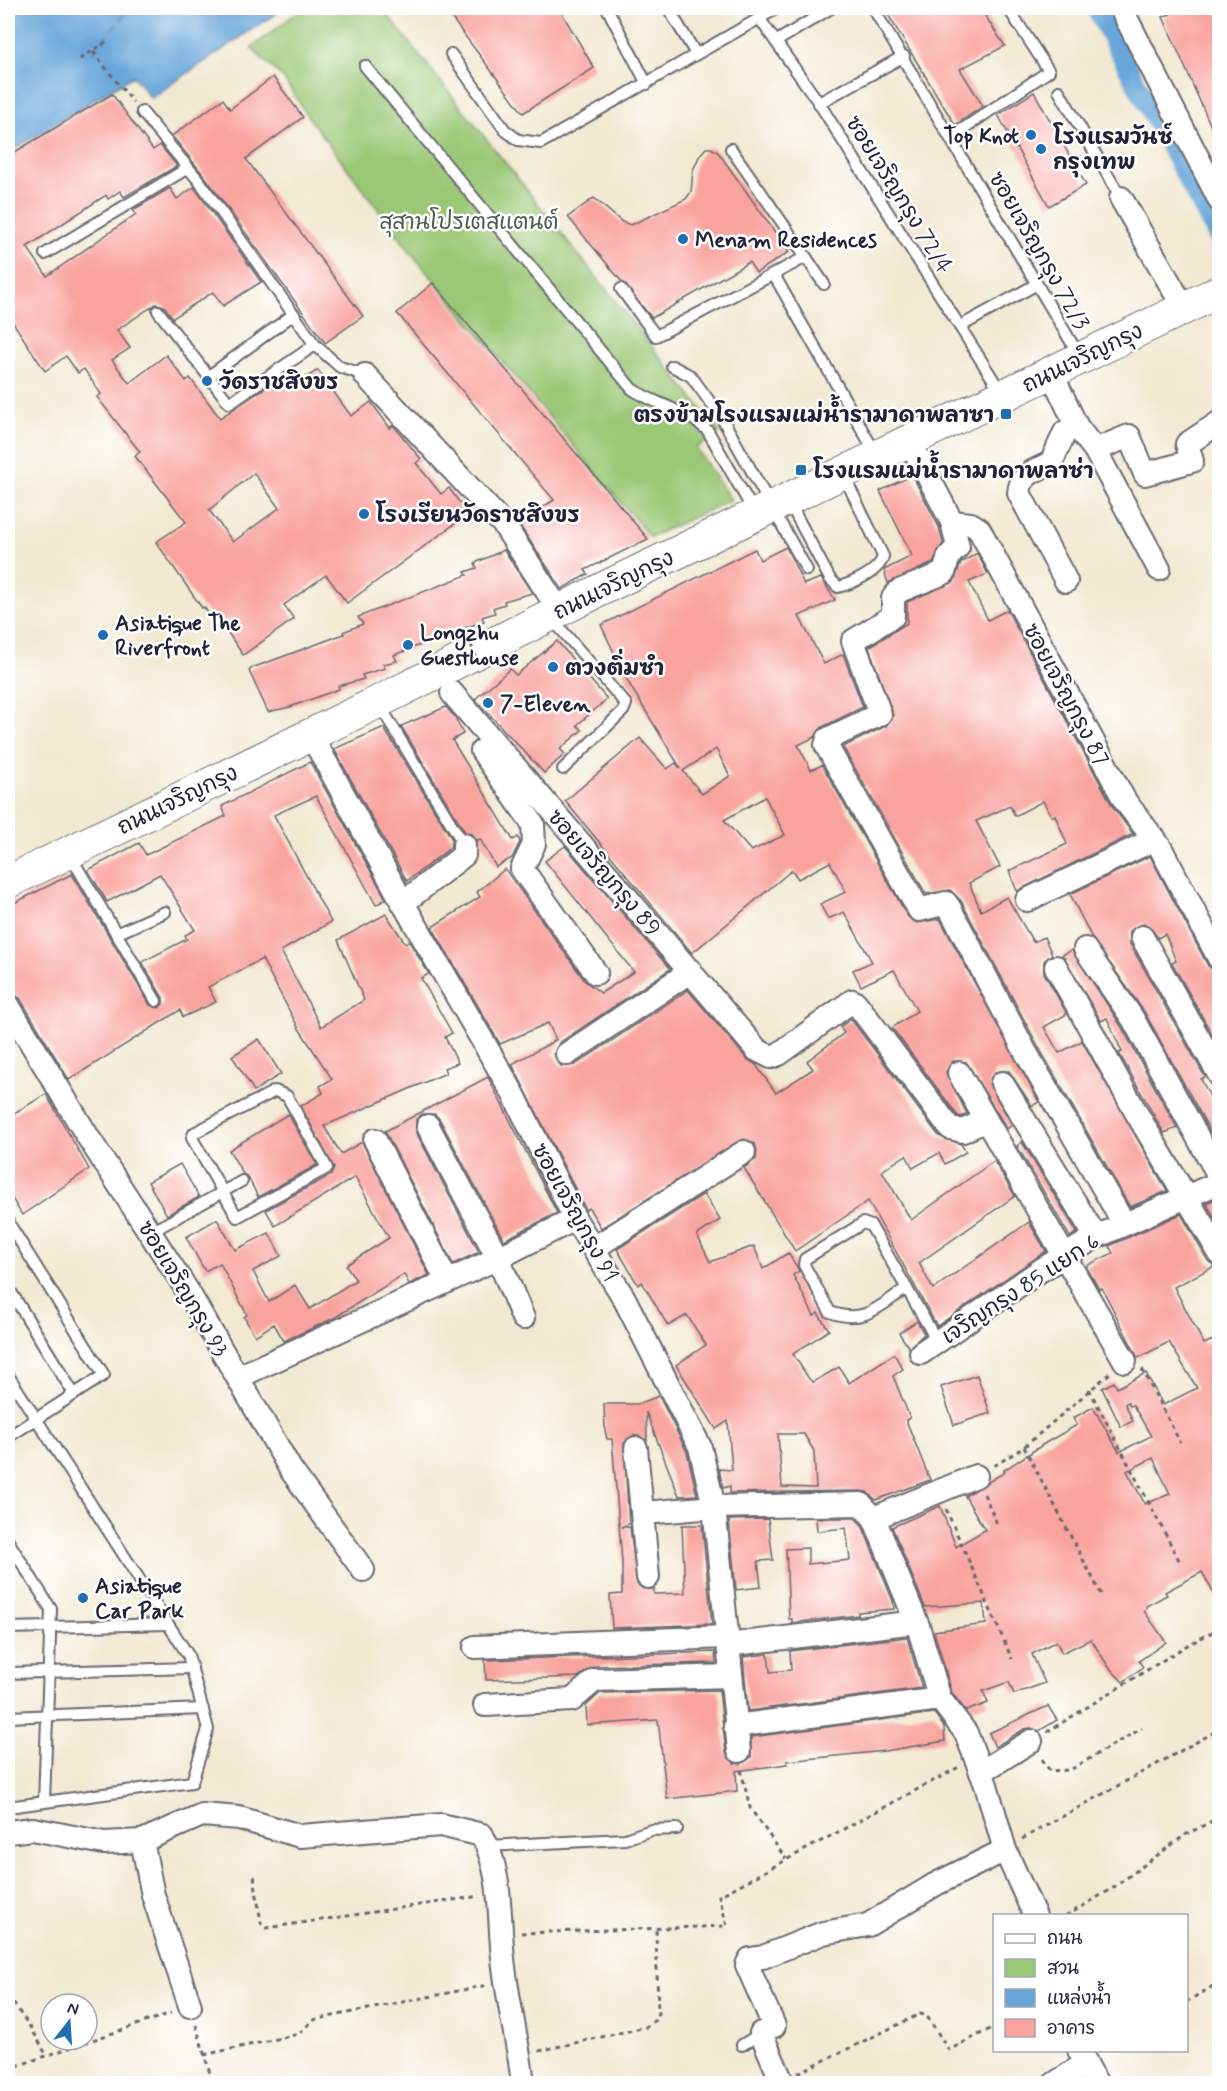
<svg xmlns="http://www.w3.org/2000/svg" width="1227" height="2091" viewBox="0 0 1227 2091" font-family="Mynerve,'Playpen Sans Thai',sans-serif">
<rect width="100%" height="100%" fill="#fff"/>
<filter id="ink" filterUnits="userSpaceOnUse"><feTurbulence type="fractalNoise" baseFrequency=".0167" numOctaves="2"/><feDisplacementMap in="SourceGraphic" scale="12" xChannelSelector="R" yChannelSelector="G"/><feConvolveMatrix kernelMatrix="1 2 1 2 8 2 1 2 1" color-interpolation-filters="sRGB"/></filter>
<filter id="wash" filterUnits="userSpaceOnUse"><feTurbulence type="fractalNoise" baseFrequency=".008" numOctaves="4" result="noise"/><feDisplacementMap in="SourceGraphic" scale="24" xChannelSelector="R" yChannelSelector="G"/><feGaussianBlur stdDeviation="1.35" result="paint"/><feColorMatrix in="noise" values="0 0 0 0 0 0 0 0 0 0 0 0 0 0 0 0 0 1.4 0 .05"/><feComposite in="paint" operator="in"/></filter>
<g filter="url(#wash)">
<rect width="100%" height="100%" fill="#f2e9d2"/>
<!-- green -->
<path fill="#9bc876" stroke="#5e7558" stroke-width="1.5" d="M303,8h79l338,424 -24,16 35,52 -81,37 -238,-283 -100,-132 -29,-44 -32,-30z"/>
<!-- water -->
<path fill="#68a6da" stroke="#45648a" stroke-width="1.5" d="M8,8h276l-133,90 -18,-22 -125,77z"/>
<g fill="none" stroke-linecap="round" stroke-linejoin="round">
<!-- canal -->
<path stroke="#68a6da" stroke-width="20" d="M1096,8l124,232"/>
<!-- ferry -->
<path stroke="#425d83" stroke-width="1.5" stroke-dasharray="8 6" stroke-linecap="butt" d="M93,52l37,-44"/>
</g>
<g id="blocks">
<!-- building -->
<g fill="#f9a39e" fill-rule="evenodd">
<path d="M444,8h115l35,60 -71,45z"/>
<path d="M884,8h96l25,38 -45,23 23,37 -28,19z"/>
<path d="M1184,8h32l4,7v132l-57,-130z"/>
<path d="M273,77l30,40 -57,42 117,157 -38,27 -119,-165 -34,-42 51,-37 7,10z"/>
<path d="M1034,92l52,93 -37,21 -51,-91z"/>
<path d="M112,94l41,56 7,-5 17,21 -53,31 -4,-6 -12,8 -2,-4 -79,52 20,29 89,-62 -3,-4 37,-22 7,11 17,-12 67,95 -38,24 -10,-14 -40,26 -9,-12 -8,-2 -39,26 13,18 -18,12 17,23 37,-28 20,26 4,-3 30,40 63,-42h8l5,8 22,-14 33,46 20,-14 19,26 3,-3 28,34 -5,4 25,31 8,-6 19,26 -121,89 -21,-28 -42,30 10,14 -51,36 -19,-28 -5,3 -15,-23 -2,1 -46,-66 30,-20 -51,-66 5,-4 -43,-55 4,-3 -17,-25 -6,4 -12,-17 -21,15 -37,-56v-159zM254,473l25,35 -46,34 -24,-32z"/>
<path d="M706,148h5l7,4 71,100 -33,21 -7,-11 -97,56 -84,-101 26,-19 28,24 9,3 55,-26 5,-7 2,-22 7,-15z"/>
<path d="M433,283l142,169 73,87 -63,31 3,4 -26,15 -44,-66 36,-23 -157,-187z"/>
<path d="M912,475l27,52 4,16 -10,20 -45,20 -4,-13 28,-14 -32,-65z"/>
<path d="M786,547l18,37 17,-6 14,22 -36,16 25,48 19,-10 20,53 -41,20 -7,10 -17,8 13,25 11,-5 86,152 9,6 23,-4 99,183 -7,4 -23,-35 -14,1 -6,12 23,41 -5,4 -41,-67 -13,-1 -7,11 21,42 -6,3 -3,-1 -66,-88 25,-17 -23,-41 -33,16 -8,-16 19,-8 -28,-50 -16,7 -8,-15 26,-12 -16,-30 -32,17 -6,-9 -100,83 -127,-152 75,-63 27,31 9,-6 5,6 -53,-87 -27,-57 154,-76 5,11zM716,749l14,27 -28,18 -19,-23zM765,797l20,38 -34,16 -27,-31z"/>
<path d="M504,550l28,43 -28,8 1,3 -12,4 2,5 -13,4 2,4 -90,34 3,6 -14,3 2,4 -23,7 2,4 -26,7 1,3 -49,18 -22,5 -19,-41 3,-3 92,-34 -1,-2 20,-8 -5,-7 109,-42 -2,-3 12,-4 -2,-5z"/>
<path d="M977,553l11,21 -19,8 19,38 19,-10 106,197 20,27 -116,57 -8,-20 58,-27 -12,-29 -3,2 -9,-16 -28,15 -5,-10 -34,15 24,46 -31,16 12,28 26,-14 26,45 11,-5 8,17 -8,7v12l23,41 -23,13 15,26 23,-12 85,150 -37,16 -93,-163 -76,-143 -11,-11 -24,4 -83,-147 43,-21 7,-10 -24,-69 38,-24v-21l47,-20 7,-19z"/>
<path d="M557,641l50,58 -30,26 5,5 -22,19 5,5 -21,19 -69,-74 35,-30 6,6z"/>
<path d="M446,707l9,10 8,17 -11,6 61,100 5,-3 2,5 -8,16 -16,9 -16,-28 -4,2 -5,-7 -6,-2 -64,-106z"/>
<path d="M382,728h2l68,111 -2,9 -43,33 -73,-132z"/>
<path d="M310,762l76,137 -10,6 -60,-109 -42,19 57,107 -50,29 40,76 43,-27 -26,-60 48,-26 19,29 4,-2 20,33 -8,4 31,55 -7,4 13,26 -14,5 2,5 -122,53 17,28 21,-12 67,133 -20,9 -5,-10 -70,44 -50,23 -10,-17 -19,12 -11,-19 3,-2 -27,-52 -15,8 -19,-34 31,-18 18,31 34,-17 12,23 -28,15 16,31 26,-17 15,24 46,-29 -10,-15 43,-27 -34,-61 -80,49 -9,-16 65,-35 3,-7 -33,-62 22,-13 -3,-7 12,-7 -34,-52 -36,-68 -54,28 8,15 -33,15 -3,-7 -111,70 -49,-82 -12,-6v-86l64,-32 78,131 9,3 4,-4v-6l-21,-36 45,-23 -2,-4 10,-5 -35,-56 -53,28 -19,-32 51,-27 7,12 80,-39 -4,-10z"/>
<path d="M565,846l105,123 -111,74 -5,11 7,12 14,-1 113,-75 59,69 9,6 20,28 37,-24 -6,-8 37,-28 -4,-6 11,-8 88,117 22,8 5,8 -21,12 -6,-11 -26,15 -7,-13 -24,16 29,49 83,-59 21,35 -96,67 14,26 96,-67 17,29 -109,75 -69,-125 -73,50 -51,-83 12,-9 1,-7 -2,-8 -11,-5 -143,89 -12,-20 -3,2 -74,-146 44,-24 -8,-17 -48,21 -68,-117 48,-30 -3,-5 28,-23 80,112 16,12 33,-21 -89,-111z"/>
<path d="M1150,856l58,110 12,7v75l-48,-85 4,-2 -11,-27 -7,4 -9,-12 -6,-2 -13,7v13l75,133 -4,2 19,37v33l-75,-136 -53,-75 -22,-44z"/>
<path d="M1072,950l49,76 56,102 -13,5 -45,-80 3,-1 -15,-34 -6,3 -39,-66z"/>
<path d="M259,1039l22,35 -27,17 -22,-35z"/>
<path d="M488,1077l69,136 -53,27 -64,-120 -5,-6h-13l-6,5v13l63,120 -26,12 -68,-133z"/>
<path d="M46,1094l43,75 -67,46 -14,-23v-75z"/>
<path d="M288,1114l29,51 -59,32 -10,-20 -5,-3 -14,-24z"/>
<path d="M1022,1142l55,90 -7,5 -53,-91z"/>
<path d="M180,1164l19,33 -32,18 -19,-33z"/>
<path d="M704,1194l16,26 -23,15 13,27 44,-16 9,23 25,-16 9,14 2,4 -6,4 21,41 4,-3 11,17 -36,24 16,25 4,3 26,-15 10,16 45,-29 9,15 -10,7 17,42 -4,2 24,60 -54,20 -9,-8 -6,-1 -131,2v-7l-7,2 -4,-19 13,1 -4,-49 -12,8 -40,-64 30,-20 -19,-30 -19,11 -26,-44 -4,3 -21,-36zM778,1434h26l10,17 2,37 -34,-1z"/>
<path d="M1220,1197v30l-14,-24z"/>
<path d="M1181,1214l27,47 7,5 -41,21 30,57 16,-7v268l-18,-33 -37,20 2,3 -21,11 1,3 -3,2 22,31 -27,19 4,6 -20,15 -15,-16 -17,-27 -29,14 -6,-12 -24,13 13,29 -31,11 -5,-12 -26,9 5,12 -22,8 -14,-18 -18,-62 52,-7 -2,-21 -59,4 -33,-80 48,-21 16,41 29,-17 -20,-34 40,-24 -1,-2 43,-28 30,-17 -4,-7 20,-11 26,45 32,-16 -18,-31 -3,1 -2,-4 -3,2 8,17 -12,6 -19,-39 12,-6 3,6 29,-15 17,32 34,-17 -28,-46 -31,16 -36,-70 -3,1 -13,-23 27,-13 -4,-7zM1153,1458l17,36 -25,10 -18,-33z"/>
<path d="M917,1321l7,13 -15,14 -10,-15z"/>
<path d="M977,1375l13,38 -36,12 -13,-38z"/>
<path d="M659,1396l28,56 10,43 -18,1 -33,-84 1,28 -13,-5 -10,8 5,81 -8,3h9l7,57 6,5h11v5l31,-1 -3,-68h20l10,99 -100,4 -2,-33 12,-1v-32l-10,-123h-5l-2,-8 -1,-27h34z"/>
<path d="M816,1518h39l7,7 31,76 1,8 -36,3v3l-66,8v-4h-3l-3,-70 22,-1v16l42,-4 -4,-32 -29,3z"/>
<path d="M768,1519l5,41 -15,1 3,26 -25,3 -7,-70z"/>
<path d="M907,1637l15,51 -174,23 -5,-54 25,-3 2,18 21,-2 -1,-19z"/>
<path d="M715,1652l1,11 -121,3 -17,11 -92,3 -1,-20z"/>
<path d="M719,1690l7,62 8,11 7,1 10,-7v-20l183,-24 10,14 1,14 -60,10 -98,10v3l-51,7 1,20 -70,8 -9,-79 -71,5 -1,-19 14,-13z"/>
<path d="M1048,1706l9,14 -18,11 -8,-3 -7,1 -29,18 -6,-14z"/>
</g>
</g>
</g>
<g filter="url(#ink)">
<use href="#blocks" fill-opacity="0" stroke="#6b6870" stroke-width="1.5"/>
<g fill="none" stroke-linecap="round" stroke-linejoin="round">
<!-- lane casing -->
<g stroke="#6b6870" stroke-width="14">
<g id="lane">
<path d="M607,8l40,76"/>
<path d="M668,8l28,46"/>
<path d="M873,8l207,349"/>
<path d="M759,18l60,85 182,289"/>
<path d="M777,41l54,-33"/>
<path d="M451,54l54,76 13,10 23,3 233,-133"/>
<path d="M365,66l267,323c24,16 57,22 76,42l46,81"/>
<path d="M1059,91l62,107"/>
<path d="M819,103l85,-47"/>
<path d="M142,112l58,70 115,163 25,22 25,8"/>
<path d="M951,137l98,-66 -41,-63"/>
<path d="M45,254l143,-86"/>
<path d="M806,257l18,27"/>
<path d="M774,275l102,179"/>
<path d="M621,289l35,47 150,-79 -75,-108"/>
<path d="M158,311l71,92 86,-58"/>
<path d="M961,326l76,-42"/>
<path d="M672,366l19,10 32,44 84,150"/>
<path d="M209,376l85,-62"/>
<path d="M789,502l41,77 8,8c13,-3 43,-16 45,-31l-39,-80"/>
<path d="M552,619l74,85 -3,7 -60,58"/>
<path d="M379,704l85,141"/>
<path d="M70,855l86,146"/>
<path d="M116,934l49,-22"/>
<path d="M275,1091l12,5 40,72 -90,49 -45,-79 2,-5z"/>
<path d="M8,1222l96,153 -96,62"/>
<path d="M151,1232l91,-51"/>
<path d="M8,1287l66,107"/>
<path d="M907,1288c-28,18 -42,37 -77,24l-26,-47 1,-6 58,-36 8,3 66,115"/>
<path d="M8,1375l180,280 20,74 -16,53 -184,25"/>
<path d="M8,1541l43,68 -7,193"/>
<path d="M8,1628l160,-4"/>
<path d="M8,1673l184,-5"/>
<path d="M8,1717l195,-8"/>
<path d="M488,1846l137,-7 26,-9 26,-1"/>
<path d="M742,2045l21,-13"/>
</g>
</g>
<!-- street casing -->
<g stroke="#6b6870" stroke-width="26">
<g id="street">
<path d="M1121,8l99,193"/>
<path d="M1121,198l63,110"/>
<path d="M1051,372l26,55 18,23 64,119"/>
<path d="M365,375l139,150 55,85"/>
<path d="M910,442l42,80 19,2 8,5 146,272 35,46 60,113"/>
<path d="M1095,450l34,-14 16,38 47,-13 -5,-17 33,-22"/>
<path d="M952,522l6,25 -9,9 -5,17 -45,18 -6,7v18l-40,25 27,73 -52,25 -2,6 93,165 27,-7 3,4 76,144 99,173"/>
<path d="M1066,581l-47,-88c1,-19 17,-23 32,-30l14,-31 12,-5"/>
<path d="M452,693l305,357 14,7 8,-3 73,-53 4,2 94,125 13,3 23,-11"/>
<path d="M311,735l92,168 111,192 61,124 49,79 76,149 14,60 25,244"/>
<path d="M482,751l51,73 1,20 -12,25 74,104"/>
<path d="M1027,900l128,-61"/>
<path d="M403,903l61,-48v-10"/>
<path d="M1142,937l78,139"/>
<path d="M1085,949l48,70 87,159"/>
<path d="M1056,967l81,147 83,140"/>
<path d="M8,1005l80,132 99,153 104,180 72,100"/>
<path d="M567,1054l124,-83"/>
<path d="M959,1073l166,288"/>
<path d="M1002,1083l94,154"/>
<path d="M428,1126l70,132 25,60"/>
<path d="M375,1140l72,141"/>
<path d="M594,1248l150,-96"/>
<path d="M921,1353l120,-83 55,-33 124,-55"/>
<path d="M238,1377l256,-117 81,-41"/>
<path d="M636,1448l12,129"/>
<path d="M976,1476l-102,42 44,108 22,73 26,34 20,52 19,65 30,66"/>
<path d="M644,1513l70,-6 147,-3 13,14"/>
<path d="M727,1645l189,-23"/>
<path d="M475,1647l251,-10"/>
<path d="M485,1705l87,-5 23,-20 136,-4"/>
<path d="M735,1726l205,-27"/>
<path d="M981,1772l50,-31"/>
<path d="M8,1832l25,-3 71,14 38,-2 60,-26 37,3 61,18 141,-11 41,10c19,36 17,74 20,112 3,46 16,91 21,137"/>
<path d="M142,1841l11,54 37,111"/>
<path d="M774,2026l-27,-61 3,-6 13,-2 60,-24 45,-8 68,-41 69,-34"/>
<path d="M761,2033l22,51"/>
<path d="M1079,2050l18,34"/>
<path d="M1054,2084l32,-21"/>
</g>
</g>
<!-- secondary casing -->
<g stroke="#6b6870" stroke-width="34">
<path id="secondary" d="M8,882l370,-180 236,-119 606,-292"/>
</g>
<!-- path -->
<g stroke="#6b6870" stroke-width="3" stroke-dasharray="4.5 4.5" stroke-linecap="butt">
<path d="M93,52l40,50"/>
<path d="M80,59l26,-17"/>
<path d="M1142,1369l38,73"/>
<path d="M1089,1389l92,175"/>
<path d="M1024,1447l77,147"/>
<path d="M994,1466l30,-19 86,-74"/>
<path d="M984,1494l14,32"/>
<path d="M946,1509l66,150"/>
<path d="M1047,1732l139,-86 34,-18"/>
<path d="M1042,1759l8,12 20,-1 72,-42"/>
<path d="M741,1770l9,38 36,51"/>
<path d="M1022,1839l198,-110"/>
<path d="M254,1876l7,47 6,5 213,-32"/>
<path d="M1066,1916l47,-28 72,-53 35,-18"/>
<path d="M521,1933l206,-7 -8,-30 240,-129"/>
<path d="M8,1996l25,35 14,25"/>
<path d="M1186,2002l34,-20"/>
<path d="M196,2025l17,59"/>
<path d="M539,2051l107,-24 9,-7 3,-7 -2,-85"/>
<path d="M204,2055l95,-21 14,-14 175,-35"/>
<path d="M8,2069l163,-56"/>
<path d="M798,2073l122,-59 6,1 23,35 45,-23"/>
</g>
<!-- lane -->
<use href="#lane" stroke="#fff" stroke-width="10"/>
<!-- street -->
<use href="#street" stroke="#fff" stroke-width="22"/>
<!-- secondary -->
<use href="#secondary" stroke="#fff" stroke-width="32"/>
<!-- path-bridge -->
<path stroke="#6b6870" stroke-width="3" stroke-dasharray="4.5 4.5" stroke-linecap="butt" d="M467,636l13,29"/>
</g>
</g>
<!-- markers -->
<g fill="#1f6fb2" stroke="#fff" stroke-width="2">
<circle cx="1031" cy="135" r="6"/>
<circle cx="1041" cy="149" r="6"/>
<circle cx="683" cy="239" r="6"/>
<circle cx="207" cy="381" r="6"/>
<rect x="1000" y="408" width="12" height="12" rx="3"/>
<rect x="795" y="464" width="12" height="12" rx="3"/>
<circle cx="364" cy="514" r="6"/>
<circle cx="103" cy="635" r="6"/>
<circle cx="408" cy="645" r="6"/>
<circle cx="553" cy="667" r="6"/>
<circle cx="488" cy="703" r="6"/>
<circle cx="83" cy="1598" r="6"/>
</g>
<g text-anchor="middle" stroke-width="5" stroke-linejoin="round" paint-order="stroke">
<!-- poi labels -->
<g font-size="22" font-weight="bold" fill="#22223b" stroke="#fff" text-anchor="start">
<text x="1019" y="143" text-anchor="end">Top Knot</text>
<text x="1053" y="144">โรงแรมวันซ์<tspan x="1053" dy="25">กรุงเทพ</tspan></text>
<text x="695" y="247">Menam Residences</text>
<text x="219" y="389">วัดราชสิงขร</text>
<text x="994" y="422" text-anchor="end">ตรงข้ามโรงแรมแม่น้ำรามาดาพลาซา</text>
<text x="813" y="478">โรงแรมแม่น้ำรามาดาพลาซ่า</text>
<text x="376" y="522">โรงเรียนวัดราชสิงขร</text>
<text x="115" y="630">Asiatique The<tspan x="115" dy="25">Riverfront</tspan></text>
<text x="420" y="640">Longzhu<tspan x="420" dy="25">Guesthouse</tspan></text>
<text x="565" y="675">ตวงติ่มซำ</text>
<text x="500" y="711">7-Eleven</text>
<text x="95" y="1593">Asiatique<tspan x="95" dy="25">Car Park</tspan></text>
</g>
<!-- street labels -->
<g font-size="22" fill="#22223b" stroke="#fff">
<text transform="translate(900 194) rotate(58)" y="8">ซอยเจริญกรุง 72/4</text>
<text transform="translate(1040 250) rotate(60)" y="8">ซอยเจริญกรุง 72/3</text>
<text transform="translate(1082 357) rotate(-26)" y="8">ถนนเจริญกรุง</text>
<text transform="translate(613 584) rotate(-26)" y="8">ถนนเจริญกรุง</text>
<text transform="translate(1067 694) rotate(62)" y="8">ซอยเจริญกรุง 87</text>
<text transform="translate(177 799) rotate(-26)" y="8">ถนนเจริญกรุง</text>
<text transform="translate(605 872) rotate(49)" y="8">ซอยเจริญกรุง 89</text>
<text transform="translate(576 1212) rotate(61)" y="8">ซอยเจริญกรุง 91</text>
<text transform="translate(184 1288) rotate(59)" y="8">ซอยเจริญกรุง 93</text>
<text transform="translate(1020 1288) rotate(-33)" y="8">เจริญกรุง 85 แยก 6</text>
</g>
<!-- park labels -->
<g font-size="22" fill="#4c5c50" stroke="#fff">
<text x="469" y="229">สุสานโปรเตสแตนต์</text>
</g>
</g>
<!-- margin -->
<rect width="1227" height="2091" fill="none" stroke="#fff" stroke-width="30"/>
<!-- legend -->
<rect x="993" y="1914" width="195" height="138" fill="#ffffff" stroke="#a7a7b1" stroke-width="1.5"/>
<rect x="1005" y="1934" width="30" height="9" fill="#ffffff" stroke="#a7a7b1" stroke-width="1.5"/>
<text x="1047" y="1944" font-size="18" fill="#22223b">ถนน</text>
<rect x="1005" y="1959" width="30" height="18" fill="#9bc876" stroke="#a7a7b1" stroke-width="1.5"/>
<text x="1047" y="1974" font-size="18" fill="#22223b">สวน</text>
<rect x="1005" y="1989" width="30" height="18" fill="#68a6da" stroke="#a7a7b1" stroke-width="1.5"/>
<text x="1047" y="2004" font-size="18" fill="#22223b">แหล่งน้ำ</text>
<rect x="1005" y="2019" width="30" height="18" fill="#f9a39e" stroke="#a7a7b1" stroke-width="1.5"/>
<text x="1047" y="2034" font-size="18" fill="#22223b">อาคาร</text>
<!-- north arrow -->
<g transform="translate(69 2022) rotate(17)"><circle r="28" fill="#ffffff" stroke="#a7a7b1" stroke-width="1.5"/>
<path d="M0-4.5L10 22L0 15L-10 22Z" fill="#1f6fb2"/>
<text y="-9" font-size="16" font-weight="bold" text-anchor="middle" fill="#22223b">N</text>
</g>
</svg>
